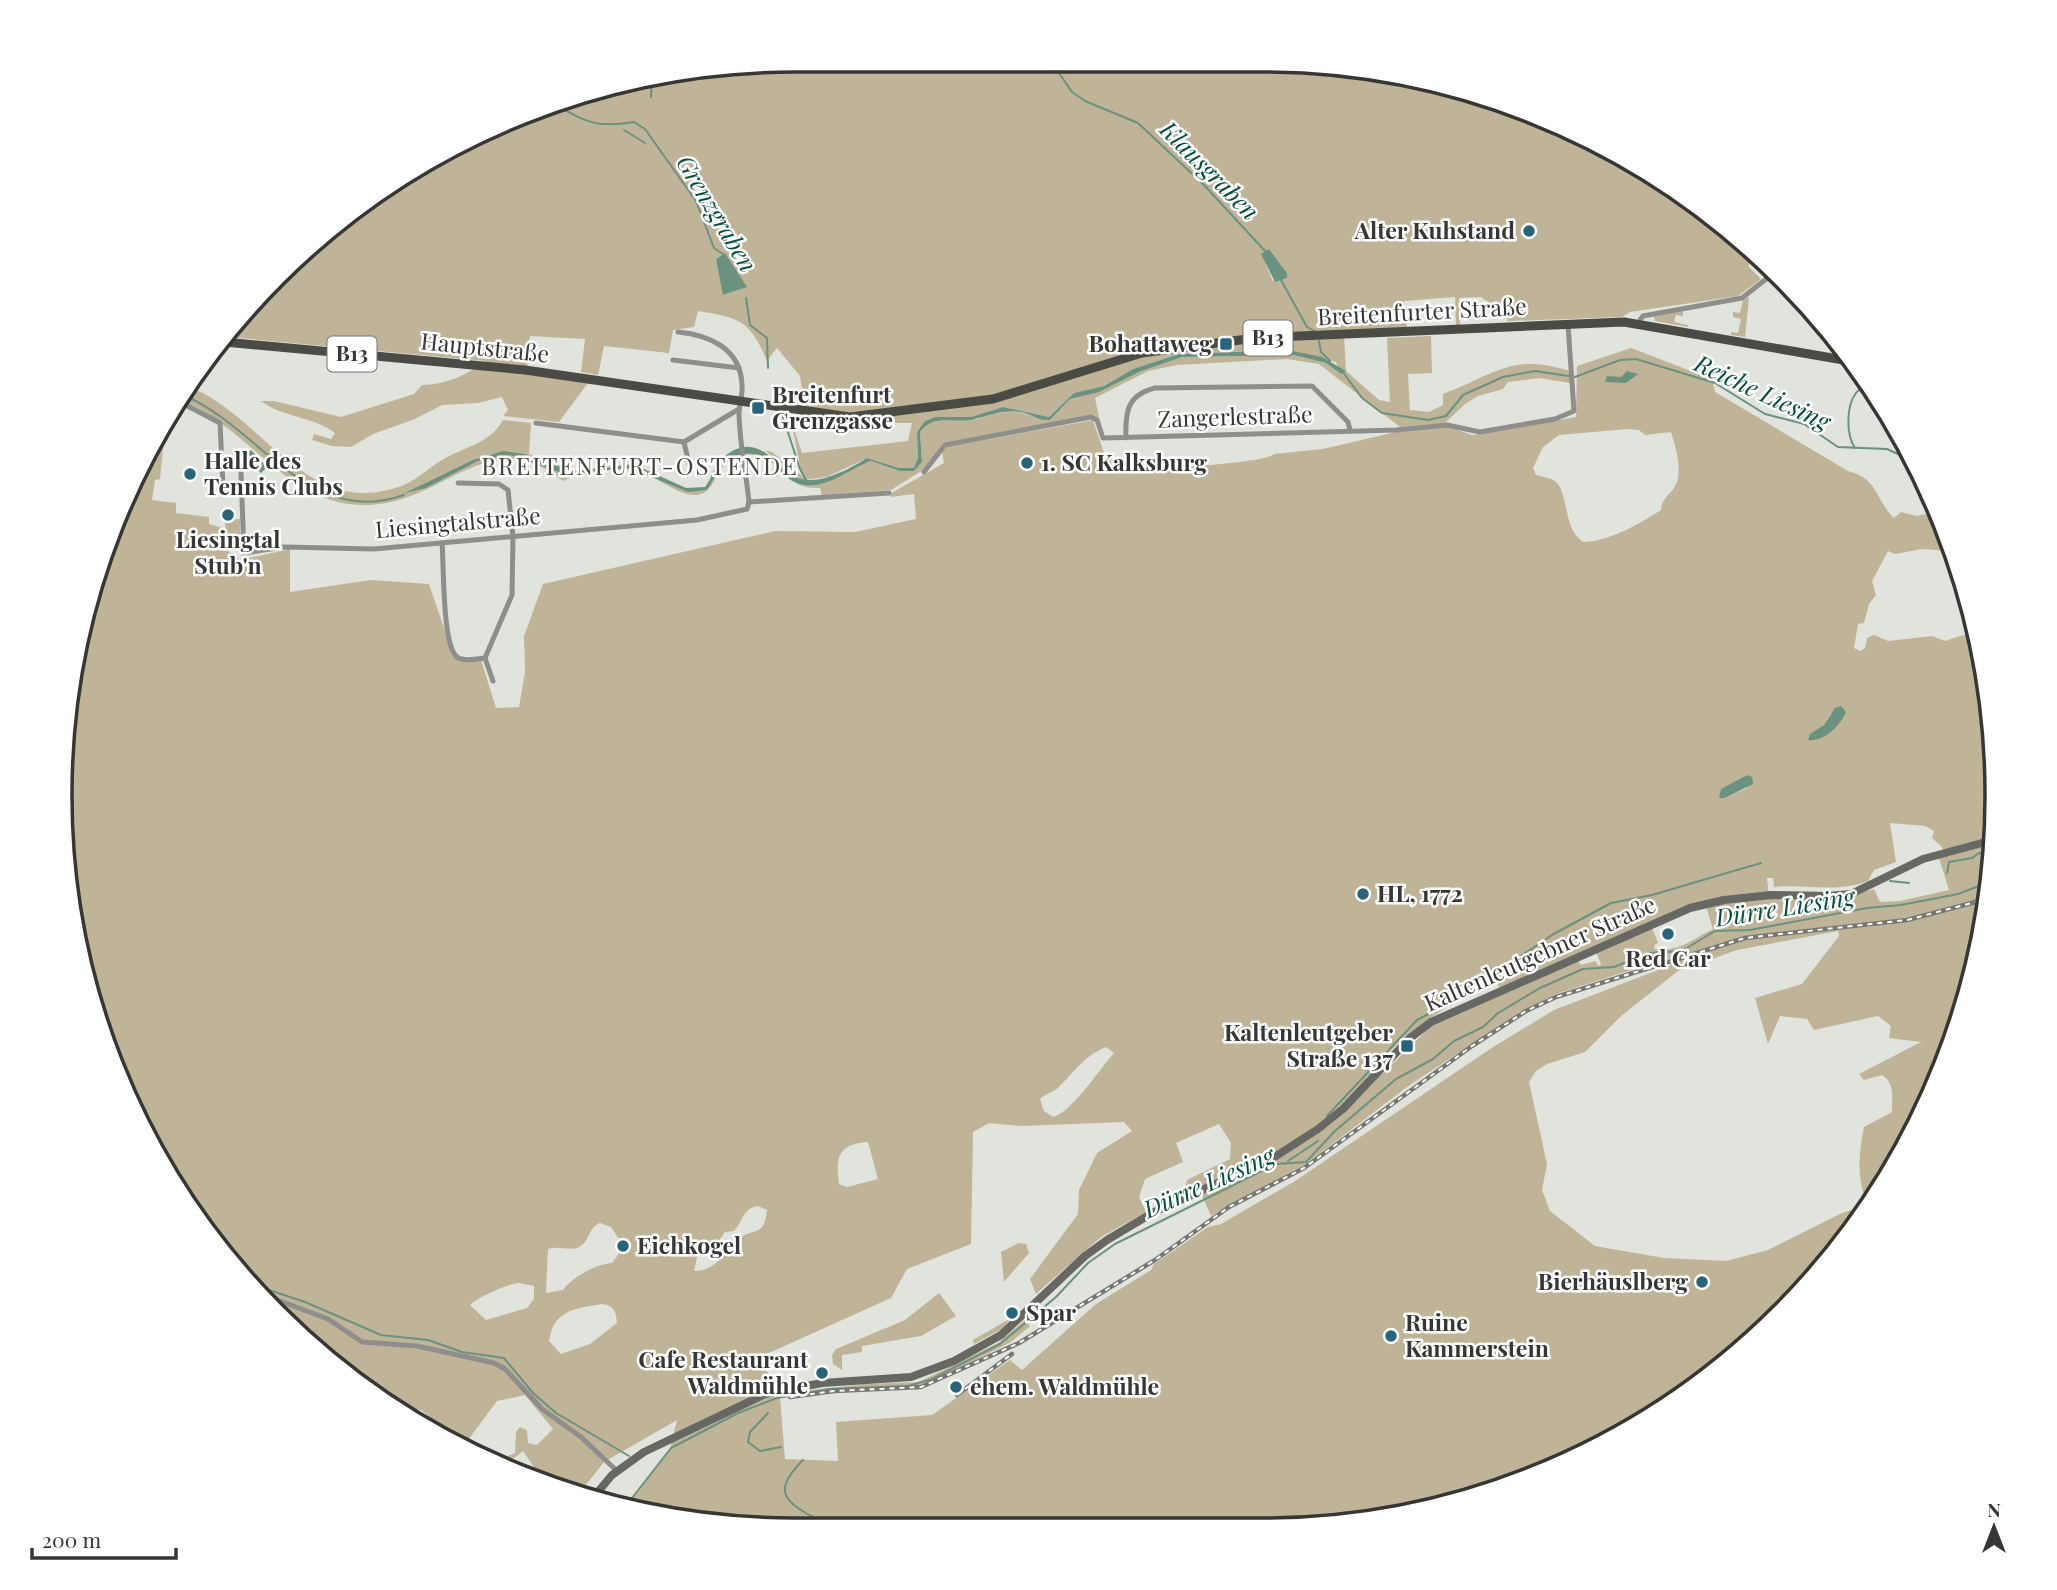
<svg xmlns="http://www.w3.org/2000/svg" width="2057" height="1590" viewBox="0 0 2057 1590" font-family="'Playfair Display',serif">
<rect width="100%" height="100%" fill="#e1e3dd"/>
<!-- green -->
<g fill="#c0b498" fill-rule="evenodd">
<path d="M795,60l515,1 143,24 135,51 121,75 52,49h-8l-5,6 13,13 -23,17 -108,16 -8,5 -115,4 -1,-6 -25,-18 -22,1 1,27h-4l-1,-28 -51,4 3,27 -63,6 2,37 33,29 11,2 -3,-64 44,-2 1,37 -24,1 2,36 19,2 14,-7v-11c51,-19 69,-42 127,-23v12l-31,-5 -31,4 -5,7 -25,7 -13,8 -20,19 -45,4 -81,-63 -32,-5 -110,6 -29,6 -53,27 5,24 -4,-6 -6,-1 -146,28 -21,27 -32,20 -69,5 -2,-7c-38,2 -34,-29 -64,-33 -45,-6 -34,41 -62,40 -18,-1 -36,-18 -57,-24 -20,-5 -55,1 -74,10 -75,-59 -117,21 -193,24 -84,4 -119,-79 -191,-105l10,-13c74,27 119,138 217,97 13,-6 24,-17 36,-24 21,-13 48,-16 61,-40l28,3 -2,31 31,11 5,-3 11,9 45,-7 -36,7 1,3c14,-3 29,-8 43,-6 31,5 44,26 78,22 6,-8 10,-21 18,-28 5,-5 12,-7 20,-8 34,-3 33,28 60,31 22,4 46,-17 66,-24l29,10h14l8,-9 -2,-30c14,-18 32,-9 51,-12 15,-3 26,-9 42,-8 14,0 23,8 37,8l20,-21 29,-8 40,-19 43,-15 112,-2 32,8 15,11 -5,-12 -58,-12 -99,4 -46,15 -29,17 -30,7 -25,24 -46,-10 -32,10h-36l-10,4 -8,11 1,26 -4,10h-15l-32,-10 -40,19 -24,3 -13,-6 -24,-23 -20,-4 26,5 30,24 -11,-56 11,33 106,-12 4,-18h-63l18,-4 -62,-12 -5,-31 -23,-28 -10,13c-17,-41 -27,-43 -69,-50l-4,16 -21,3 -4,23 -65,-7 -6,29 -17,-3 4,-33 -55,-3 -3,33 61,14 -29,39 -56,-6 5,-6 -6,-13 -24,6 -36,2 -27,14 -42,15 -22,13 -19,-1 -20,-6 2,-6 17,5 4,-6c-22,-17 -52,-15 -74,-32h13l67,16 73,-23 8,-9c23,0 45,-10 64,-24l-258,-24 47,-62 152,-117 177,-73zM1269,249l18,24 -14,8 -7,-16zM725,253l21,34 -22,8 -8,-36zM510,451l-32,10 -52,27 -22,6 81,-38z"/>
<path d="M1749,297l-4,40 -14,-2v-3l7,1 3,-14 -8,-2v-5l7,1 3,-13z"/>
<path d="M1683,311v5l-7,-1 -2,7 14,3v2l-33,-6 -1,-5z"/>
<path d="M1631,348l81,31 3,13 133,79c31,8 26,27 46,47l7,-6 16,4 9,-2 9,9v12l14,5 3,9 -3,2 -27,-2 -27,5 -7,-3 -16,30 4,14 -7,9 -5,19 -6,1 -4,24 6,3 5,-3 2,-10 7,-3 14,6 44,-5 13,5 18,-6 16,2 4,15 14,143 -14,144 -42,138 -68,127 -91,111 -112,92 -171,84 -141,33h-659l-74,-17 45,-57 7,-30 -73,42 -27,34 -41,-16 4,-4 -17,-25 -18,14 -9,-4 19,-8 1,-21 4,-5 7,3 1,13 9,2 16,-16 -28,-34 -28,6 -29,39 -6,4 -28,-14v-10l-13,-10 -19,-1 -5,3 -10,-5 -112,-92 -92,-112 -48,-83 -50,-134 -25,-191 24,-190 74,-177 8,-11 -6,62 -5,1 -3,20 24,3v10l33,4v7l14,4v19l17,13 50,-11v43l81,-12 58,4 25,73 27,3 15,48 23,-1 6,-35 -1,-36 19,-52 232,-53 80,1 61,-13 -2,-25 -23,3 -1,-3 54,-31 -2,-11 5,-5 146,-27 13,39 5,-1 2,13 5,1c27,-4 143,-7 156,-18l49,-5 77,-18 49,-4 23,8 8,-1 96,-17 1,-51zM1628,429l11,1 6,5 26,-3c4,13 11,35 6,50 -4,12 -15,14 -16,28 -20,13 -53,32 -78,32 -19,-13 -14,-41 -25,-58 -4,-6 -16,-7 -22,-9l-3,-7 10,-21 16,-12zM1846,712l-14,19 -24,6 16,-12 7,-12zM1747,775v13l-22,10 -1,-10zM1890,823l35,3 9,5 -2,7 10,9 3,9 -6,2 10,32 -49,11 -20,1 -6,-13 -22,6 -83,1 -2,-18h6l1,9c28,-3 64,6 94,-6l6,-11 22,-8zM1705,903l8,26c-21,10 -32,23 -58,20l-1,-4 4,-2 -6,-15 -56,24 5,12 -2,2 -4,-5 -14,4 -3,-4 -148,66 -47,46 -7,-5c29,-40 76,-62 116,-90l8,10zM1838,931l1,5 -37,48 -47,14 13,46 12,-28 27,3 7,11 64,-14 13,10 -2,12 32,4 -62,32 5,6 18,-5c13,8 10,23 10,37l-28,15c-5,25 -9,57 6,78l-28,8 -74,37 -42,11 -62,-3 -69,-12 -45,-35 -8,-21 5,-26 -18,-82 7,-11 11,-7 38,-12 36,-36 57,-45 59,-21zM1669,958l2,7 -117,45 -61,37 -198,134 -74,43 -13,3 -54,37 -3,6 -55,34 -74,66 -12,-10 -78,55 -96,7 2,39 -53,-2 -5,-61 40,-7 88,-3 20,-4 83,-42 19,-16 -5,-6 -27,23 -79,39 -54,2 -87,10 -18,-37 131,-59 16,-29 64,-25 2,-112 16,-9 32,3 103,-4 8,9 -35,22 -18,37 -1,24 -48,65 6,15 65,-57 45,-25 -7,-15 6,-18 38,-17 -7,-19 43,-19 12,19 -1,16 -43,21 -3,15 15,-6 12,27 95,-52 101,-77 113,-75 39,-19zM1106,1047l8,6c-16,18 -41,58 -61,64l-9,-6 -4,-12c6,-6 14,-7 19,-12 16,-16 25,-31 47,-40zM868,1142l10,37 -31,8 -8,-3c-4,-28 0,-40 29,-42zM758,1206l9,4c-1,5 -1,11 -4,16 -5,7 -13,5 -20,10 -16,12 -26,36 -49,35l4,-18 20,-11 7,-10 9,-1c9,-10 9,-23 24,-25zM600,1223l11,4 10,15 -3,13 -6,8c-16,1 -41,15 -49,27l-17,3 2,-44c11,-4 26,4 34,-4 8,-6 7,-18 18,-22zM519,1283l15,3v13l-7,9 -41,12 -16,-15c8,-8 37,-21 49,-22zM601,1304c13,1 15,7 16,19l-27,21 -29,10 -12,-13c5,-31 25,-32 52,-37z"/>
<path d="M225,519h15v24l-14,1z"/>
<path d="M1019,1243l7,1 3,9 -25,29 -3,-30z"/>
<path d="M939,1293l17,23 -35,20 -59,10v6l-20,3v15l-9,-6 -1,-9 4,-6 69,-29z"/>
<path d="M1011,1318l-9,11 -28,15 -1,-4z"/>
</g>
<!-- water -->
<g fill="#6b917f">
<path d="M1269,249l18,24v5l-12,4 -14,-28z"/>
<path d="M725,253l22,34 -24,8 -7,-36z"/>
<path d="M1288,350l34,7 24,14 -5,3 -15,-11 -32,-8 -112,2 -43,15 -40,20 -29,7 -20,21c-13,1 -19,-7 -31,-8 -18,-2 -31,4 -48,8 -19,3 -37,-6 -51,12l2,30 -8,9h-14l-29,-10c-20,7 -44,28 -66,24 -27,-3 -26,-34 -60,-31 -8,1 -15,3 -20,8 -8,7 -12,20 -18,28l-19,2 -58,-24 -65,6 -55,-19 -32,6 -52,27 -23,6 70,-34 30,-9 22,3 50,18 58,-8 53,24 19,-1c7,-8 8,-20 16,-28 40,-35 56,15 80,20 22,5 48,-10 66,-21l32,10h15l4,-10 -1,-26 8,-11 10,-4h36l32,-10 46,10 25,-24 30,-7 29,-17 46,-15z"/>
<path d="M1627,371l11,3 -12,9 -21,-1 2,-6 14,1z"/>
<path d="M251,450l16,17 -6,6 -16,-17z"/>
<path d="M1841,706l5,6c-6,14 -22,30 -38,28l2,-6 14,-9 11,-17z"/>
<path d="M1747,775l5,2 1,7 -28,14h-6l2,-9z"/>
</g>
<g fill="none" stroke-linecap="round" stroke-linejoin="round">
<!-- stream -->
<g stroke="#6b917f" stroke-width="2">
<path d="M1050,60l22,32 13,9 53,22 66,62 61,66"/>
<path d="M651,97l1,-19"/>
<path d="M556,105c32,18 40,23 78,17l11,7 51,72 18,47 9,6"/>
<path d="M624,130l21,13"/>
<path d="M1281,280l26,47 9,5"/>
<path d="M746,298l4,27 17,13 1,30"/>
<path d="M1319,341l2,11 9,9"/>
<path d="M1342,371l20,27 20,15 46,7 18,-4 17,-21 40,-18 32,-6 40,6 45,-17 16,-1 79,24 50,31 39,10 34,23 49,2 26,12"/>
<path d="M183,395c76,31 125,134 221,100"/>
<path d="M782,414l18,55 7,13"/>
<path d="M1855,448c-9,-13 -9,-42 1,-55 4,-5 10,-7 14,-11"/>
<path d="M1947,873l2,-11 23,-4 7,-5 13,1"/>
<path d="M1890,881l19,2"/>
<path d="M1327,1116l90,-96 43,-23 92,-62 59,-32 41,-8 109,-32"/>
<path d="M1288,1161l30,-20"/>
<path d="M248,1283l57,19 76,33 47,5 34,12 42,6 29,35 23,20 73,43"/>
<path d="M768,1413l-18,19 -2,10 12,9 21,-4"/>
<path d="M803,1460c-28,28 -23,40 10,57"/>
<path d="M625,1507l46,-59 67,-35 39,-15 52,-9 79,-3 24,-7 68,-35 56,-47 32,-34 27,-19 161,-80 30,-2 29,-31 61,-52 37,-20 21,-18 29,-14 15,-14 42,-25 43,-19 31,-2 35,-14 33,-2 33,-20 35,-1 117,-22 34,-3 57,-11 31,-12"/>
</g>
<!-- street -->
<g stroke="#8e8e8c" stroke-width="5">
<path d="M1638,323l5,-7 99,-18 33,-26"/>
<path d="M678,332c31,3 62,16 64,52 1,9 -2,18 -3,27 0,30 7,61 10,91"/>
<path d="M673,360l66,8"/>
<path d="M178,401l42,22 3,62 5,7"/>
<path d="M536,423l148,19 55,-33"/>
<path d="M1126,438c-1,-26 1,-43 29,-50l157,-2 36,36 2,8"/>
<path d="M684,442l5,22"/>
<path d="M924,472l21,-27 146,-28 6,3 6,18 293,-8 51,-5 33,7 75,-13 19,-8 -6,-86"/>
<path d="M241,473l3,80 40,-6 90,2 323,-29 50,-11 2,-7"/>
<path d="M749,502l140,-9"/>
<path d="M442,543c2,21 0,102 15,114 6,5 20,2 28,1l27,-63 1,-59 -5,-46 -9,-6 -41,-1"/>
<path d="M485,658l8,23"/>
<path d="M256,1292l72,27 34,23 55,4 77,17 11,6 37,40 39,28 36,34"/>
<path d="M533,1479v-1"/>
</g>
<!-- secondary -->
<path stroke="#676763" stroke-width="8" d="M592,1499l20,-24 32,-23 121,-58 57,-11 89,-6 43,-16 47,-26 84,-79 22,-16 47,-28 119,-54 45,-29 25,-20 67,-71 21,-16 259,-114 34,-8 47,-5 57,1 23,-2 72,-35 70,-19"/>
<!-- primary -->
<path stroke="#4b4b46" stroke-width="9" d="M224,342l301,28 325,47 143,-18 149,-46 113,-15 369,-16 231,40"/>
<!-- rail casing -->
<g stroke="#767773" stroke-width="4.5">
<g id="rail">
<path d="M957,1395l55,-41"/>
<path d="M790,1397l44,-6 87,-4 98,-44 136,-83 74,-53 75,-39 168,-122 54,-35 30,-14 189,-59 162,-18 80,-21"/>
</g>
</g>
<!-- rail -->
<use href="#rail" stroke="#fff" stroke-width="2" stroke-dasharray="5" stroke-linecap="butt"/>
</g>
<!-- markers -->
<g fill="#26657a" stroke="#fff" stroke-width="2.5">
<circle cx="1529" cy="231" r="7"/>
<rect x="1219" y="337" width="14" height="14" rx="3.5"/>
<rect x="751" y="401" width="14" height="14" rx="3.5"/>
<circle cx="1027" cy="463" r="7"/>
<circle cx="190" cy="474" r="7"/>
<circle cx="228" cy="515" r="7"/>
<circle cx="1363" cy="894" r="7"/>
<circle cx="1668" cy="934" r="7"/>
<rect x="1400" y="1039" width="14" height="14" rx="3.5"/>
<circle cx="623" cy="1246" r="7"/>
<circle cx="1702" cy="1282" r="7"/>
<circle cx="1012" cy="1313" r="7"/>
<circle cx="1391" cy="1336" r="7"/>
<circle cx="822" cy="1373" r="7"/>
<circle cx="956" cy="1387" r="7"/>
</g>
<g text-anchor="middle" stroke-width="5" stroke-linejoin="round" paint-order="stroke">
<!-- shield labels -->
<g fill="#fff" stroke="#727371" stroke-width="2">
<rect x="1243.5" y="320.5" width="49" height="35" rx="5"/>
<rect x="327.5" y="336.5" width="49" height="35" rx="5"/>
</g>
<g font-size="21" font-weight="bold" fill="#363734">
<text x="1268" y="345">B13</text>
<text x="352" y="361">B13</text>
</g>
<!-- poi labels -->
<g font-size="23" font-weight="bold" fill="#363734" stroke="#fff" text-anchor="start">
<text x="1515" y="239" text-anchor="end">Alter Kuhstand</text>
<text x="1212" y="352" text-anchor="end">Bohattaweg</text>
<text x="772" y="403">Breitenfurt<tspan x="772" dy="26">Grenzgasse</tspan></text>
<text x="204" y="469">Halle des<tspan x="204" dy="26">Tennis Clubs</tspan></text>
<text x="1041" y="471">1. SC Kalksburg</text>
<text x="228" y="548" text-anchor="middle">Liesingtal<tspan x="228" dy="26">Stub'n</tspan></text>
<text x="1377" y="902">HL, 1772</text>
<text x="1668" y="967" text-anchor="middle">Red Car</text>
<text x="1393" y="1041" text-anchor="end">Kaltenleutgeber<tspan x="1393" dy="26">Straße 137</tspan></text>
<text x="637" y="1254">Eichkogel</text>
<text x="1688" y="1290" text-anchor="end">Bierhäuslberg</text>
<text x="1026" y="1321">Spar</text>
<text x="1405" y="1331">Ruine<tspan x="1405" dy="26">Kammerstein</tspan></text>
<text x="808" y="1368" text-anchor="end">Cafe Restaurant<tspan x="808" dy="26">Waldmühle</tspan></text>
<text x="970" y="1395">ehem. Waldmühle</text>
</g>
<!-- street labels -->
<g font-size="23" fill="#363734" stroke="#fff">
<text transform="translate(1422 312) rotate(-3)" y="8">Breitenfurter Straße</text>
<text transform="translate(485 348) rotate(6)" y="8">Hauptstraße</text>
<text transform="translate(1235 417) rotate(-2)" y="8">Zangerlestraße</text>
<text transform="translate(458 523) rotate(-5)" y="8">Liesingtalstraße</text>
<text transform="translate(1540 954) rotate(-24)" y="8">Kaltenleutgebner Straße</text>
</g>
<!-- water labels -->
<g font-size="24" font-style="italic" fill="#025038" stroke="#fff">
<text transform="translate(1209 171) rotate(45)" y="8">Klausgraben</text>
<text transform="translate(716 214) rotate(59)" y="8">Grenzgraben</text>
<text transform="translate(1762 393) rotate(25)" y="8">Reiche Liesing</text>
<text transform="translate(1785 908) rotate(-9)" y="8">Dürre Liesing</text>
<text transform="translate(1209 1183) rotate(-24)" y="8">Dürre Liesing</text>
</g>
<!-- neighbourhood labels -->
<g font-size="24" letter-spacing="2" fill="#40423d" stroke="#fff">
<text x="640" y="475">BREITENFURT-OSTENDE</text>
</g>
</g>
<!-- crop -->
<path d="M0 0H2057V1590H0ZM795 72H1262A723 723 0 0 1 1985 795V795A723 723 0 0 1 1262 1518H795A723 723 0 0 1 72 795V795A723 723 0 0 1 795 72Z" fill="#fff" fill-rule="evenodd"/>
<path fill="none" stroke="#363734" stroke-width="3.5" d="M795 72H1262A723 723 0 0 1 1985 795V795A723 723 0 0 1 1262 1518H795A723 723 0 0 1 72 795V795A723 723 0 0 1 795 72Z"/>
<!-- north arrow -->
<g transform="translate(1994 1527)" stroke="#ffffff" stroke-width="5" paint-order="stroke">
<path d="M0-5L12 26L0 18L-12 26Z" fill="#363734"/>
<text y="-10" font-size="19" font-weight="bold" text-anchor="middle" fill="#363734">N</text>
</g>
<!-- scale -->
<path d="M32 1548v10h144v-10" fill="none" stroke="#363734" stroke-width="3.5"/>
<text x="42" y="1548" font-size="21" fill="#363734" stroke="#ffffff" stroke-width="5" paint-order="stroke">200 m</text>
</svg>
